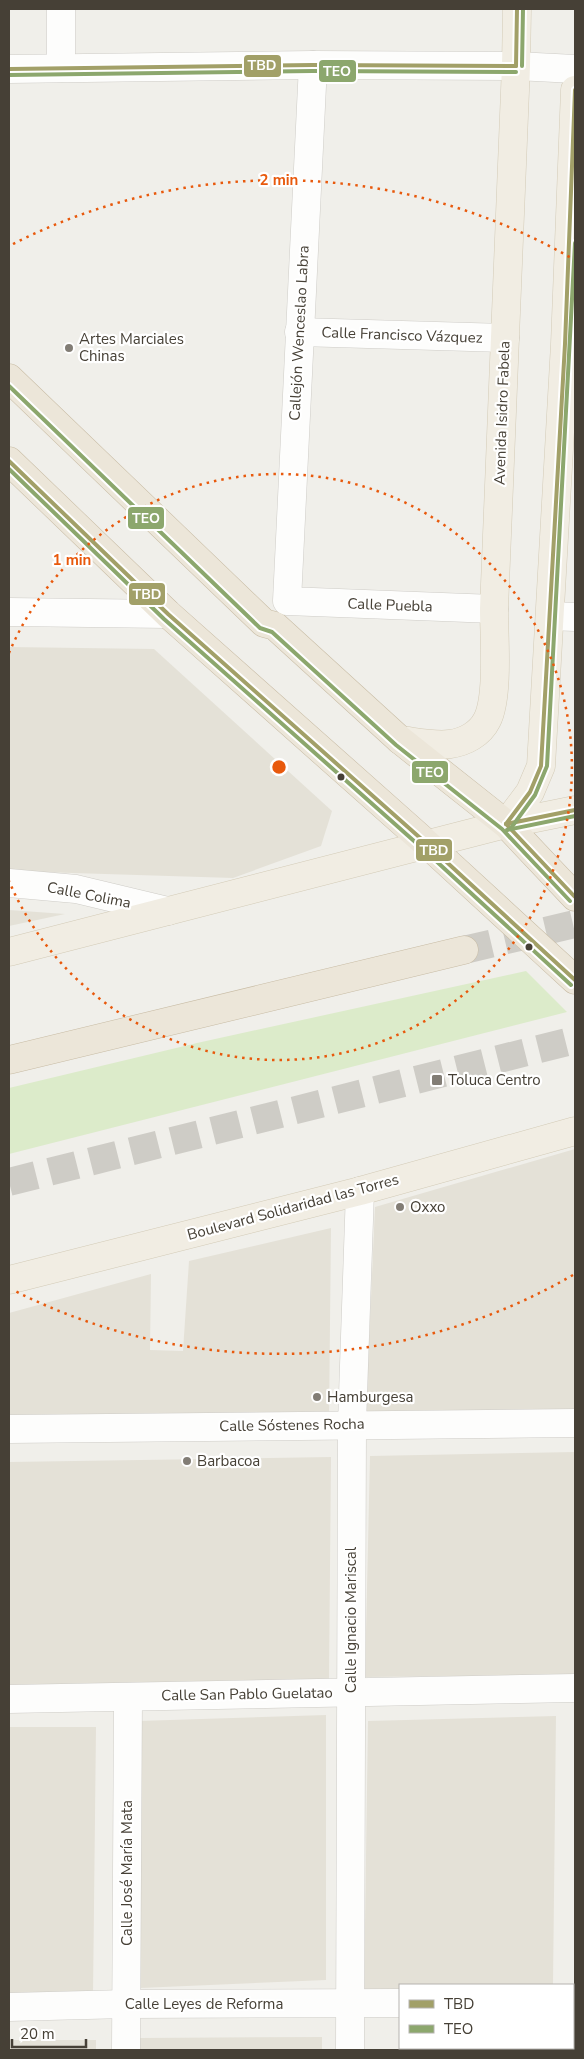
<svg xmlns="http://www.w3.org/2000/svg" width="584" height="2059" viewBox="0 0 584 2059" font-family="'Nunito Sans',sans-serif">
<rect width="100%" height="100%" fill="#f0efea"/>
<!-- residential -->
<g fill="#e4e1d7">
<path d="M9,647l145,2 178,162 -11,35 -88,32 -224,-7z"/>
<path d="M9,910l56,4 -56,12z"/>
<path d="M575,1149v263h-209l9,-205z"/>
<path d="M331,1228l-2,190 -320,6v-111l142,-39 -1,76 33,1 6,-90z"/>
<path d="M575,1452v223l-210,2 5,-221z"/>
<path d="M331,1457l-2,224 -320,5v-224z"/>
<path d="M326,1715v265l-186,8 -1,-267z"/>
<path d="M556,1716l-3,269h-153v7h-36l4,-271z"/>
<path d="M9,1727h87l-3,270 -84,1z"/>
<path d="M322,2037v13h-182v-12z"/>
<rect x="9" y="2040" width="87" height="10"/>
</g>
<!-- green -->
<path fill="#dcebca" d="M526,971l41,41 -558,142v-66l188,-45z"/>
<g fill="none" stroke-linecap="round" stroke-linejoin="round">
<!-- highway-tunnel -->
<g stroke="#ceccc6" stroke-width="28" stroke-dasharray="28 14" stroke-linecap="butt">
<path d="M464,950l111,-26"/>
<path d="M9,1182l566,-142"/>
</g>
<!-- minor casing -->
<g stroke="#ceccc7" stroke-width="29">
<g id="minor">
<path d="M61,9v59"/>
<path d="M313,65l-26,536 207,8"/>
<path d="M9,69l304,-4 203,1 59,3"/>
<path d="M299,332l206,6"/>
<path d="M9,612l159,2"/>
<path d="M550,616l25,1"/>
<path d="M9,883l67,6 92,22"/>
<path d="M9,1429l566,-6"/>
<path d="M9,1699l566,-11"/>
<path d="M573,2001h2"/>
<path d="M9,2007l117,-3 274,-1"/>
<path d="M126,2050l2,-353"/>
<path d="M350,2050l2,-626 8,-233"/>
</g>
</g>
<!-- major casing -->
<g stroke="#d3cbb7" stroke-width="29">
<g id="major">
<path d="M400,740c16,2 34,6 50,4 15,-2 30,-10 37,-24 12,-23 7,-84 7,-111l22,-543 1,-57"/>
<path d="M506,824l24,-32 11,-26 24,-422 10,-254"/>
<path d="M9,952l497,-128 69,-14"/>
<path d="M9,1280l351,-89 215,-60"/>
</g>
</g>
<!-- highway casing -->
<g stroke="#c8bca5" stroke-width="29">
<g id="highway">
<path d="M9,378l255,245 11,3 125,114 106,84 69,73"/>
<path d="M9,461l159,153 259,230 148,136"/>
<path d="M9,1060l455,-110"/>
</g>
</g>
<!-- minor -->
<use href="#minor" stroke="#fdfdfc" stroke-width="28"/>
<!-- major -->
<use href="#major" stroke="#f1ede3" stroke-width="28"/>
<!-- highway -->
<use href="#highway" stroke="#ece6d9" stroke-width="28"/>
<!-- bus-1 casing -->
<g stroke="#fff" stroke-width="8">
<g id="bus-1">
<path d="M516,66l1,-57"/>
<path d="M9,69l304,-4 203,1"/>
<path d="M9,461l159,153 259,230 148,136"/>
<path d="M506,824l24,-32 11,-26 24,-422 10,-254"/>
<path d="M506,824l69,73"/>
<path d="M506,824l69,-14"/>
</g>
</g>
<!-- bus-2 casing -->
<g stroke="#fff" stroke-width="8">
<g id="bus-2">
<path d="M522,66l1,-57"/>
<path d="M9,75l304,-4 203,1"/>
<path d="M9,386l251,242 12,4 124,113 106,84 68,72"/>
<path d="M9,469l155,150 259,230 148,136"/>
<path d="M511,828l24,-33 12,-29 28,-523"/>
<path d="M507,830l68,-14"/>
</g>
</g>
<!-- bus-1 -->
<use href="#bus-1" stroke="#a2a068" stroke-width="4"/>
<!-- bus-2 -->
<use href="#bus-2" stroke="#8ca76d" stroke-width="4"/>
</g>
<!-- distance rings -->
<g fill="none" stroke="#e8590c" stroke-width="2.5" stroke-dasharray="2.5 5">
<path d="M9 653A293 293 0 1 1 9 881"/>
<path d="M573 1275A587 587 0 0 1 13 1290M13 244A587 587 0 0 1 573 259"/>
</g>
<!-- markers -->
<g fill="#827d75" stroke="#fff" stroke-width="2">
<circle cx="69" cy="348" r="5"/>
<rect x="431" y="1074" width="12" height="12" rx="2.5"/>
<circle cx="400" cy="1207" r="5"/>
<circle cx="317" cy="1397" r="5"/>
<circle cx="187" cy="1461" r="5"/>
</g>
<g fill="#464036" stroke="#fff" stroke-width="2">
<circle cx="341" cy="777" r="4.5"/>
<circle cx="529" cy="947" r="4.5"/>
</g>
<g text-anchor="middle" stroke-width="4.5" stroke-linejoin="round" paint-order="stroke">
<!-- street labels -->
<g font-size="15" fill="#464036" stroke="#fff">
<text transform="translate(299 333) rotate(-87)" y="5">Callejón Wenceslao Labra</text>
<text transform="translate(402 335) rotate(2)" y="5">Calle Francisco Vázquez</text>
<text transform="translate(502 413) rotate(-88)" y="5">Avenida Isidro Fabela</text>
<text transform="translate(390 605) rotate(2)" y="5">Calle Puebla</text>
<text transform="translate(89 895) rotate(11)" y="5">Calle Colima</text>
<text transform="translate(293 1207) rotate(-15)" y="5">Boulevard Solidaridad las Torres</text>
<text transform="translate(292 1425) rotate(-1)" y="5">Calle Sóstenes Rocha</text>
<text transform="translate(351 1620) rotate(-90)" y="5">Calle Ignacio Mariscal</text>
<text transform="translate(247 1694) rotate(-1)" y="5">Calle San Pablo Guelatao</text>
<text transform="translate(127 1873) rotate(-90)" y="5">Calle José María Mata</text>
<text x="204" y="2009">Calle Leyes de Reforma</text>
</g>
<!-- poi labels -->
<g font-size="15" fill="#464036" stroke="#fff" text-anchor="start">
<text x="79" y="344">Artes Marciales<tspan x="79" dy="17">Chinas</tspan></text>
<text x="448" y="1085">Toluca Centro</text>
<text x="410" y="1212">Oxxo</text>
<text x="327" y="1402">Hamburgesa</text>
<text x="197" y="1466">Barbacoa</text>
</g>
</g>
<circle cx="279" cy="767" r="8" fill="#e8590c" stroke="#fff" stroke-width="2.5"/>
<g font-size="15" text-anchor="middle" font-weight="bold" fill="#e8590c" stroke="#fff" stroke-width="4.5" stroke-linejoin="round" paint-order="stroke">
<text x="279" y="185">2 min</text>
<text x="72" y="565">1 min</text>
</g>
<g stroke="#fff" stroke-width="2">
<rect x="243" y="54" width="39" height="24" rx="5" fill="#a2a068"/>
<rect x="318" y="59" width="39" height="24" rx="5" fill="#8ca76d"/>
<rect x="127" y="506" width="38" height="24" rx="5" fill="#8ca76d"/>
<rect x="128" y="582" width="38" height="24" rx="5" fill="#a2a068"/>
<rect x="411" y="760" width="38" height="24" rx="5" fill="#8ca76d"/>
<rect x="415" y="838" width="38" height="24" rx="5" fill="#a2a068"/>
</g>
<g font-size="14" text-anchor="middle" font-weight="bold" fill="#fff">
<text x="262" y="70">TBD</text>
<text x="337" y="76">TEO</text>
<text x="146" y="523">TEO</text>
<text x="147" y="599">TBD</text>
<text x="430" y="777">TEO</text>
<text x="434" y="855">TBD</text>
</g>
<!-- border -->
<rect width="584" height="2059" fill="none" stroke="#464036" stroke-width="20"/>
<!-- legend -->
<rect x="399" y="1984" width="175" height="65" fill="#ffffff" stroke="#b5b3af"/>
<rect x="409" y="2000" width="25" height="8" fill="#a2a068" stroke="#b5b3af"/>
<text x="444" y="2009" font-size="15" fill="#464036">TBD</text>
<rect x="409" y="2025" width="25" height="8" fill="#8ca76d" stroke="#b5b3af"/>
<text x="444" y="2034" font-size="15" fill="#464036">TEO</text>
<!-- scale -->
<path d="M12 2039v8h74v-8" fill="none" stroke="#464036" stroke-width="2.5"/>
<text x="20" y="2039" font-size="15" fill="#464036" stroke="#ffffff" stroke-width="4" paint-order="stroke">20 m</text>
</svg>
